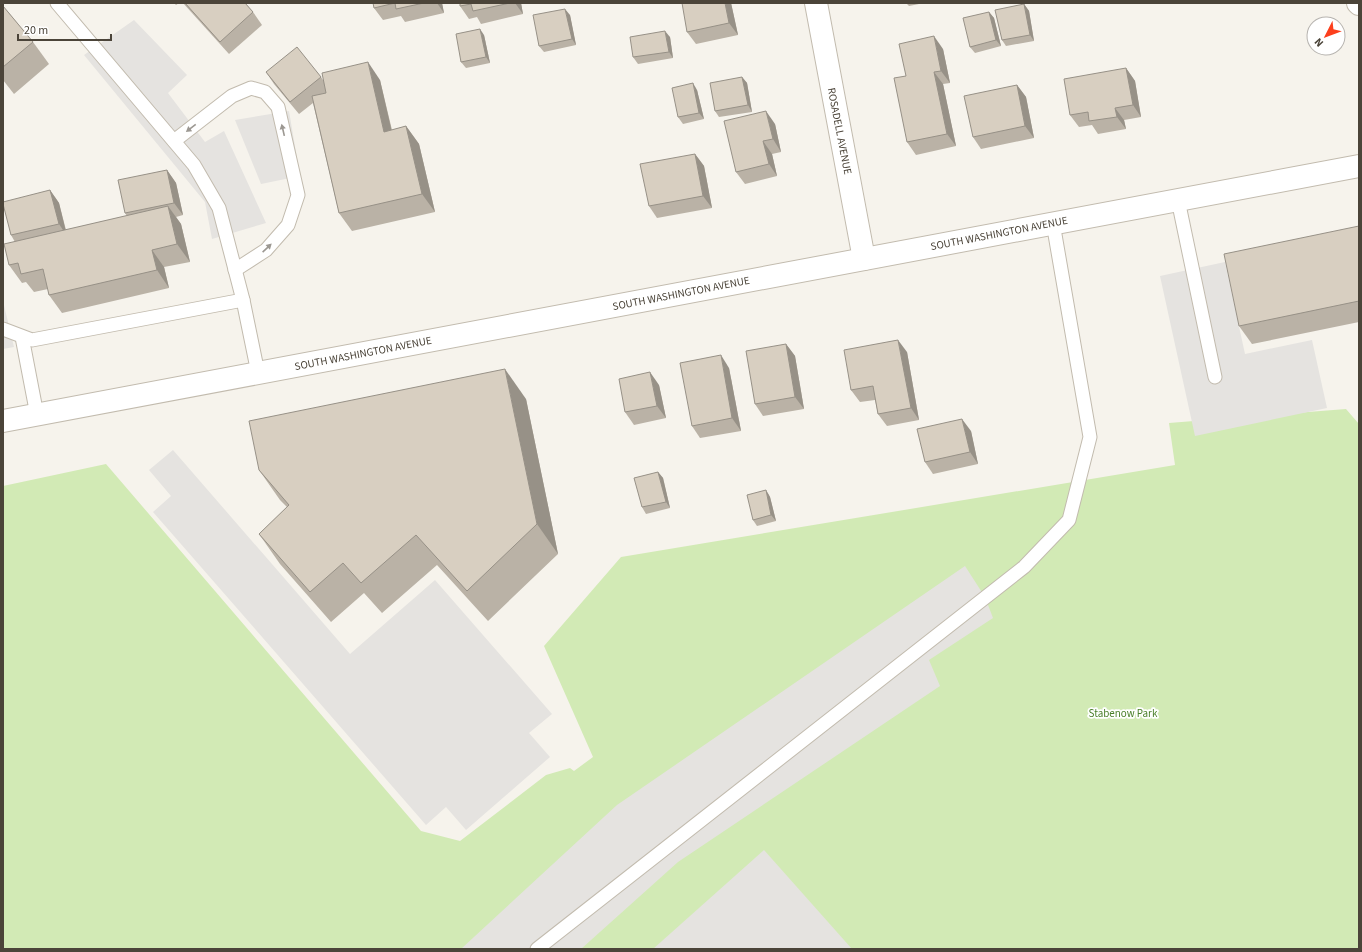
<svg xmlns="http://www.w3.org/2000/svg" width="1362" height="952" viewBox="0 0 1362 952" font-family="'Source Sans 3',sans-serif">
<rect width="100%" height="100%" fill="#f6f3ec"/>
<!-- green -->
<path fill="#d2eab5" d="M1346,409l13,15v525h-1356v-463l103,-22 315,367 39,10 86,-66 24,-7 4,3 19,-14 -49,-111 77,-89 554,-92 -6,-42z"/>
<!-- parking -->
<g fill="#e5e3e0">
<path d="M134,20l53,55 -19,18 37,49 19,-11 42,92 -54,16 -7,-37 -121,-147z"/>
<path d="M289,111l11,65 -39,8 -26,-64z"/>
<path d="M1225,262l20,92 67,-14 15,68 -132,28 -35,-160z"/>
<path d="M3,301l11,46 -11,2z"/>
<path d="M173,450l177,204 85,-74 117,134 -23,19 21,24 -84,73 -20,-23 -20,18 -273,-313 18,-16 -22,-26z"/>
<path d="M965,566l20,31 8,21 -64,42 11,26 -262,176 -97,87h-120l156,-144z"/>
<path d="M764,850l88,99h-199z"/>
</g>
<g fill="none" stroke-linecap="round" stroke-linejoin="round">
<!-- service casing -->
<g stroke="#c2bbae" stroke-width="15">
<g id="service">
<path d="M57,3l137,162 25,43 24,92 15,73"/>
<path d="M174,141l58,-45 19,-8 14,4 13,15 20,88 -10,30 -22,25 -31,20"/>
<path d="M1178,200l37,177"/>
<path d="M3,329l29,11 211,-40"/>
<path d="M22,337l15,78"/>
<path d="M537,949l487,-382 45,-47 21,-83 -37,-214"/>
</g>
</g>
<!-- minor casing -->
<g stroke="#c2bbae" stroke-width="24">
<g id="minor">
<path d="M816,3l48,256"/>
<path d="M1358,3l1,1"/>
</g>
</g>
<!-- tertiary casing -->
<g stroke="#c2bbae" stroke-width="24">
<path id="tertiary" d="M3,421l1356,-255"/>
</g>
<!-- service -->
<use href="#service" stroke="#fff" stroke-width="13"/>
<!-- minor -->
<use href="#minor" stroke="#fff" stroke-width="22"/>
<!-- tertiary -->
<use href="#tertiary" stroke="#fff" stroke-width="22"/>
</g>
<!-- wall -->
<g fill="#bab2a6">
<path d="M174,3h5l-3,2z"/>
<path d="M183,3h62l8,9 9,13 -33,29z"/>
<path d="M373,3h69l2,10 -39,9 -4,-6 -18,4 -9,-12z"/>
<path d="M460,3h61l2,11 -42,10 -4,-7 -8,2 -9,-13z"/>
<path d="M731,3l7,32 -42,9 -9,-12z"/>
<path d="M906,3h18l-15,3z"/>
<path d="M1024,4l5,7 5,30 -28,5 -4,-6z"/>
<path d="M3,6l30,36 16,22 -35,30 -11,-14z"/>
<path d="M989,12l5,6 7,28 -26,7 -5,-6z"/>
<path d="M570,15l6,30 -32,7 -5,-6z"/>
<path d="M484,35l6,28 -24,5 -5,-6z"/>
<path d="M670,37l3,21 -35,6 -5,-7z"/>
<path d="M943,49l7,34 -7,1 13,62 -40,9 -9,-13 -1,-66z"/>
<path d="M1126,68l9,13 6,36 -17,3 2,9 -28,5 -6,-9 -13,2 -9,-12z"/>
<path d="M266,72l55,5 2,3h57l12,50 14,-4 13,18 16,68 -83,19 -13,-18 -26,-110 -14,11 -25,-30z"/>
<path d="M742,77l5,6 5,29 -33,5 -4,-6z"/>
<path d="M1017,85l9,12 8,41 -53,11 -8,-12z"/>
<path d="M697,90l7,29 -21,5 -5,-7z"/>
<path d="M775,124l6,28 -9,2 5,22 -32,8 -9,-12z"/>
<path d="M695,154l9,12 8,42 -55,10 -8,-12z"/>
<path d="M167,170l9,13 7,32 -7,2 5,7 9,38 -26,5 5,21 -107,25 -13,-18 -1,-6 -14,3 -8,-10 -4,1 -13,-18 6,-23 -4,-7 39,-45 9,13 7,27 61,-14 -2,-3z"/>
<path d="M1359,226v96l-107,22 -13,-18z"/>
<path d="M786,344l9,12 9,53 -41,7 -8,-12z"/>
<path d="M907,352l12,68 -32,6 -9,-12 -3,-14 -15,2 -9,-12z"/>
<path d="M729,368l12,63 -41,7 -8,-12z"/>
<path d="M659,385l7,33 -32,7 -9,-13z"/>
<path d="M526,399l32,155 -70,67 -51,-56 -55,48 -18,-20 -33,29 -51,-58 -21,-30 28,-27 -7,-7 -21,-30z"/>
<path d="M971,431l7,33 -45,10 -8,-12z"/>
<path d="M658,472l5,6 7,30 -24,6 -4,-7z"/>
<path d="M766,490l4,7 6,24 -19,5 -4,-6z"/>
</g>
<!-- shaded-wall -->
<g fill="#979187">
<path d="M437,3h5l2,10z"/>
<path d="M515,3h6l2,11z"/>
<path d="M725,3h6l7,32 -9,-12z"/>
<path d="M1024,4l5,7 5,30 -4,-6z"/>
<path d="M565,9l5,6 6,30 -4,-6z"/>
<path d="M989,12l5,6 7,28 -5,-6z"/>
<path d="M480,29l4,6 6,28 -4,-6z"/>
<path d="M665,31l5,6 3,21 -4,-6z"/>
<path d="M934,36l9,13 7,34 -9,-12z"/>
<path d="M368,62l12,18 16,70 -12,-18z"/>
<path d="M1126,68l9,13 6,36 -8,-12z"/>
<path d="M934,72l9,12 13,62 -9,-12z"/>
<path d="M742,77l5,6 5,29 -4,-7z"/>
<path d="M693,83l4,7 7,29 -5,-6z"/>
<path d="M1017,85l9,12 8,41 -9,-12z"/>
<path d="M1115,108l9,12 2,9 -9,-12z"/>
<path d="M766,111l9,13 6,28 -8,-13z"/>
<path d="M406,126l13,18 16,68 -13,-18z"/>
<path d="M763,141l9,13 5,22 -8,-12z"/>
<path d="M695,154l9,12 8,42 -9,-12z"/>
<path d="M167,170l9,13 7,32 -9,-12z"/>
<path d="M50,190l9,13 8,33 -8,-12z"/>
<path d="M168,206l13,18 9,38 -13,-18z"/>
<path d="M152,250l12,17 5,21 -12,-18z"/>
<path d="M898,340l9,12 12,68 -8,-12z"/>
<path d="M786,344l9,12 9,53 -9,-12z"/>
<path d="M721,355l8,13 12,63 -9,-13z"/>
<path d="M505,369l21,30 32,155 -21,-30z"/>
<path d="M650,372l9,13 7,33 -9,-12z"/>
<path d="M962,419l9,12 7,33 -8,-12z"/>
<path d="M658,472l5,6 7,30 -4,-6z"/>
<path d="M766,490l4,7 6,24 -5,-6z"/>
</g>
<!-- building -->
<g fill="#d8cfc1" stroke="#979187">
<path d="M185,3h60l8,9 -33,30z"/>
<path d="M373,3h51l-28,6 -1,-6 -21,5z"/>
<path d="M460,3h50l-37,8 -2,-7 -11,2z"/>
<path d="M682,3h43l4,20 -42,9z"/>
<path d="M1024,4l6,31 -28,5 -7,-30z"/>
<path d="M3,6l30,36 -30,25z"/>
<path d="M565,9l7,30 -33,7 -6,-31z"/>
<path d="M989,12l7,28 -26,7 -7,-29z"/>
<path d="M480,29l6,28 -25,5 -5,-28z"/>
<path d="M665,31l4,21 -36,5 -3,-20z"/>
<path d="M934,36l7,35 -7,1 13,62 -40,8 -13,-64 12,-2 -7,-32z"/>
<path d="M297,47l24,30 -31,25 -24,-30z"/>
<path d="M368,62l16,70 22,-6 16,68 -83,19 -27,-117 14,-3 -4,-20z"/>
<path d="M1126,68l7,37 -18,3 2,9 -28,4 -1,-9 -18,3 -6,-36z"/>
<path d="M742,77l6,28 -33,6 -5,-28z"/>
<path d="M693,83l6,30 -21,4 -6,-29z"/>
<path d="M1017,85l8,41 -52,11 -9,-41z"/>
<path d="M766,111l7,28 -10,2 6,23 -33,8 -12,-51z"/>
<path d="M695,154l8,42 -54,10 -9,-42z"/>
<path d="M167,170l7,33 -49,10 -7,-33z"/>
<path d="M50,190l9,34 -48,11 -8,-31v-2z"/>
<path d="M168,206l9,38 -25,6 5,20 -108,25 -6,-26 -22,5 -3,-11 -9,2 -5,-21z"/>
<path d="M1359,226v75l-120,25 -15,-72z"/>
<path d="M898,340l13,68 -33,6 -5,-28 -22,4 -7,-40z"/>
<path d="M786,344l9,53 -40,7 -9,-53z"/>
<path d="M721,355l11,63 -40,8 -12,-63z"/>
<path d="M505,369l32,155 -70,67 -51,-56 -55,48 -18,-20 -33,29 -51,-58 30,-29 -30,-35 -10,-49z"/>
<path d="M650,372l7,34 -32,6 -6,-33z"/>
<path d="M962,419l8,33 -45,10 -8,-33z"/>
<path d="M658,472l8,30 -24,5 -8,-29z"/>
<path d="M766,490l5,25 -18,5 -6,-25z"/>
</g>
<!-- one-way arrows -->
<defs><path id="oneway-solid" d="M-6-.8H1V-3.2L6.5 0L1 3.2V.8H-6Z"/></defs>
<g fill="#9c9892">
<use href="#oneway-solid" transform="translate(191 128) rotate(142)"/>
<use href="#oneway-solid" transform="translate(283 130) rotate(-103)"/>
<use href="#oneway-solid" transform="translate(267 248) rotate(-43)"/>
</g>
<g text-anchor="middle" stroke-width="3.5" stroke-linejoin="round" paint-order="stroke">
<!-- street labels -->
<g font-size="11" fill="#4b4439" stroke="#fff">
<text transform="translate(840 131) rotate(79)" y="4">ROSADELL AVENUE</text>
<text transform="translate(999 233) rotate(-11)" y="4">SOUTH WASHINGTON AVENUE</text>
<text transform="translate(681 293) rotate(-11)" y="4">SOUTH WASHINGTON AVENUE</text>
<text transform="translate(363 353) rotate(-11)" y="4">SOUTH WASHINGTON AVENUE</text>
</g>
<!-- park labels -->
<g font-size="11" fill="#4a7f2a" stroke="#fff">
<text x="1123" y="717">Stabenow Park</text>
</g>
</g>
<!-- border -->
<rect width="1362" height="952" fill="none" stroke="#4b4439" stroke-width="8"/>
<!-- north arrow -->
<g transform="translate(1326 36) rotate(228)"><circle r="19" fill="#ffffff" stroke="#b7b4b0"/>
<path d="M0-3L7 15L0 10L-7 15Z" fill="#fc3f1d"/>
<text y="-6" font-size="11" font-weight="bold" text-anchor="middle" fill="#4b4439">N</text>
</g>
<!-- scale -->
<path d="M18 34v6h93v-6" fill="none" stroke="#4b4439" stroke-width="2"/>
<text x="24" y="34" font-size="12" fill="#4b4439" stroke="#ffffff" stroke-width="3" paint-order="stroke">20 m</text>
</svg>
